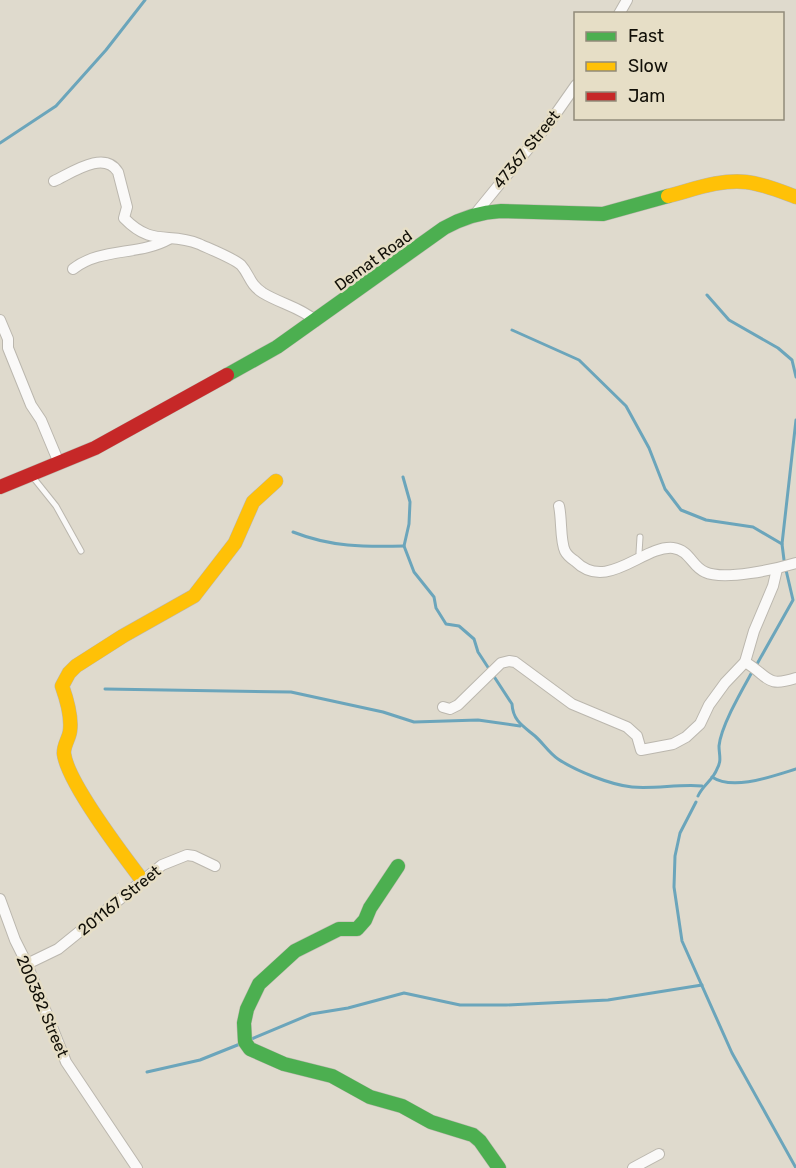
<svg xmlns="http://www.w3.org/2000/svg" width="796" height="1168" viewBox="0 0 796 1168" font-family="Rubik,sans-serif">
<rect width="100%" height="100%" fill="#dfdacd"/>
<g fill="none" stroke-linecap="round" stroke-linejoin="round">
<!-- stream -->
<g stroke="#6ba5bb" stroke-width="3">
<path d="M0,143l56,-37 50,-56 39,-50"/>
<path d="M707,295l22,25 49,28 14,12 4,17"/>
<path d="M512,330l67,30 47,46 23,42 16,41 16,21 25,10 47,7 29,17 2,16"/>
<path d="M403,477l7,25 -1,22 -5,22 10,26 20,25 2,11 10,16 13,2 15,13 4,13 34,52c1,17 11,22 23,32 8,7 14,17 23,23 18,12 53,26 74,28 23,2 47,-3 70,-1"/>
<path d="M293,532c38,15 71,15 111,14"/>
<path d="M782,544l14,-124"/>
<path d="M757,664l36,-64 -7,-30"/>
<path d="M105,689l186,3 92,20 31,10 64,-2 42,6"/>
<path d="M712,777c21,14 61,-1 84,-8"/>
<path d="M698,796c5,-11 15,-16 19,-27 5,-9 2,-14 2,-23 2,-20 23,-56 33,-74"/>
<path d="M696,802l-16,31 -5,23 -1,31 8,54 50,112 64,115"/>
<path d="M249,1040l62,-26 37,-6 56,-15 56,12h46l102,-5 94,-15"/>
<path d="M147,1072l53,-12 40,-16"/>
</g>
<!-- lane casing -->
<g stroke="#bbb7ae" stroke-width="7">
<g id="lane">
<path d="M32,476l24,30 25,45"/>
<path d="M640,537l-1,16 2,4"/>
</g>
</g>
<!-- street casing -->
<g stroke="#bbb7ae" stroke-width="12">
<g id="street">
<path d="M619,14l8,-14"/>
<path d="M54,181c16,-7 50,-32 64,-9l9,35 -3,11c29,30 45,13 75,26 11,5 34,14 42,21 9,10 8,19 22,28 18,11 37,14 53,28"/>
<path d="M476,213l74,-91 26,-37"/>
<path d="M73,269c28,-22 66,-13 96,-30"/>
<path d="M0,320l8,19v9l23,57 10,15 18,43"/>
<path d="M559,506c3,13 1,35 6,45 2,4 7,8 10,10 32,32 68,-16 98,-13 17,2 19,19 32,24 19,9 71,-3 91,-9"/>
<path d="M745,662c24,14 20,26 51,16"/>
<path d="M443,707l7,2 8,-4 43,-42 8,-2 6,1 57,42 55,23 10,9 4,14 32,-6 13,-7 14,-13 9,-19 16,-22 20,-21 9,-31 19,-45 4,-17"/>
<path d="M0,899l15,41 12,24 39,98 71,106"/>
<path d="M27,964l31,-15 104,-84 25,-10 7,1 21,10"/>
<path d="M633,1168l26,-14"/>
</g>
</g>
<!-- fast casing -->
<g stroke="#bbb7ae" stroke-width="15">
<g id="fast">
<path d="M227,375l50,-28 167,-119c18,-10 36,-16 57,-17l102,3 65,-18"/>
<path d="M398,866l-28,42 -5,12 -8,9h-18l-44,22 -36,33 -12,25 -3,14 1,19 5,7 34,15 48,12 38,21 32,9 29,16 42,13 7,6 19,27"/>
</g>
</g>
<!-- slow casing -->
<g stroke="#bbb7ae" stroke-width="15">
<g id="slow">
<path d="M668,196c24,-6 52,-17 78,-14 18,2 34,9 50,15"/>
<path d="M142,880c-19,-25 -74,-97 -78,-126 -1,-8 5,-15 6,-23 2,-15 -3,-31 -8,-45l7,-13 7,-7 47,-30 71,-40 41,-53 18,-41 23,-21"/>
</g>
</g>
<!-- jam casing -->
<g stroke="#bbb7ae" stroke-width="15">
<path id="jam" d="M0,487l95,-39 132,-73"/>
</g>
<!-- lane -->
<use href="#lane" stroke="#faf9f8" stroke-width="5"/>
<!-- street -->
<use href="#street" stroke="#faf9f8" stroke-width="10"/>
<!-- fast -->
<use href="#fast" stroke="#4caf50" stroke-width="14"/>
<!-- slow -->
<use href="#slow" stroke="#ffc107" stroke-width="14"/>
<!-- jam -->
<use href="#jam" stroke="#c62828" stroke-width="14"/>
</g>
<g text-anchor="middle" stroke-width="5" stroke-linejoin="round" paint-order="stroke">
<!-- street labels -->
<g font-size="16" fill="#110f07" stroke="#e6dec6">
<text transform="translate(526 149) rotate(-51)" y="6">47367 Street</text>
<text transform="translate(373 260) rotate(-36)" y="6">Demat Road</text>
<text transform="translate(119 900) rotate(-39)" y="6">201167 Street</text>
<text transform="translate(43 1006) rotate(67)" y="6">200382 Street</text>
</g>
</g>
<!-- legend -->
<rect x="574" y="12" width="210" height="108" fill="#e6dec6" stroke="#918b7a" stroke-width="1.5"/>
<rect x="586" y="32" width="30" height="9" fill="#4caf50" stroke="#918b7a" stroke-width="1.5"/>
<text x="628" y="42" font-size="18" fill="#110f07">Fast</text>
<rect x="586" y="62" width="30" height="9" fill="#ffc107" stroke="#918b7a" stroke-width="1.5"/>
<text x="628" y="72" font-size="18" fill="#110f07">Slow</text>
<rect x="586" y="92" width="30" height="9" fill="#c62828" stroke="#918b7a" stroke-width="1.5"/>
<text x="628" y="102" font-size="18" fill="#110f07">Jam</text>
</svg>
